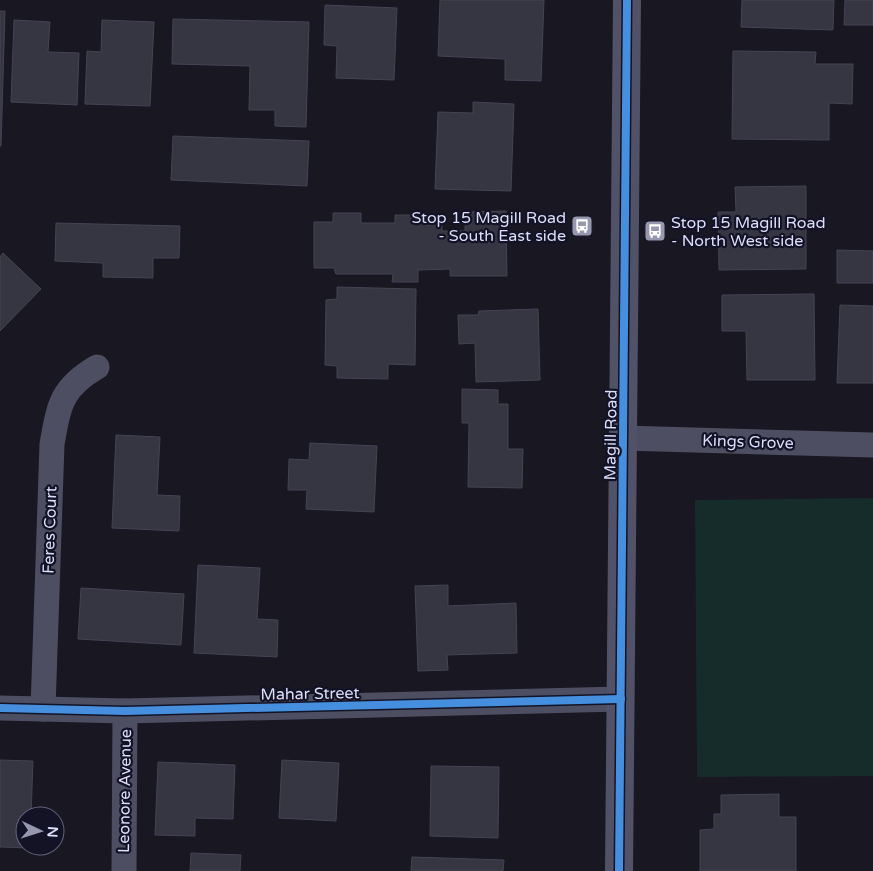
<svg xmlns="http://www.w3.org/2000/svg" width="873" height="871" viewBox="0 0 873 871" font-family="'Varela Round',sans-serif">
<rect width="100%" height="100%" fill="#181722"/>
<!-- green -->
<path fill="#162c2b" d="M873,498v278l-176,1 -2,-277z"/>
<!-- building -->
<g fill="#363643" stroke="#454354">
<path d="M440,0h104l-3,81 -36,-1v-21l-67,-3z"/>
<path d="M742,0h92l-1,30 -92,-3z"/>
<path d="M845,0h28v25h-29z"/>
<path d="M325,5l72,3 -3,72 -58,-2 1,-32 -13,-1z"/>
<path d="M0,11h5l-4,135h-1z"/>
<path d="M173,19l136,3 -3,105 -31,-1v-16h-26l1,-44 -78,-2z"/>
<path d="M14,20l36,2 -2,30 31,1 -2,52 -66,-3z"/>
<path d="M102,20l52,2 -4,84 -65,-2 2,-53 14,1z"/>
<path d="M733,51l83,1 -1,12h38l-1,40 -23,-1v37l-97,-1z"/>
<path d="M473,102l41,2 -3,87 -76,-2 3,-77 35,1z"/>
<path d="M173,136l136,5 -2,45 -136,-6z"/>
<path d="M806,186v83l-87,1 -1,-58h18l-1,-25z"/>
<path d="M506,211l1,65h-57v-7l-32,1v12h-26l1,-8h-57l-2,-6h-20v-46h19v-9h28v10h34v-8h29v10h18v6h23v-19z"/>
<path d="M56,223l124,3 -1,32h-26v20l-50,-1v-14l-48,-2z"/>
<path d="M837,250l36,1v32h-36z"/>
<path d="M3,253l38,36 -41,42v-74z"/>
<path d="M337,287l79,2 -1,76 -27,-1v15l-51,-1v-12l-12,-1 1,-65 11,-1z"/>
<path d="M814,294l1,86h-68l-1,-49h-24v-36z"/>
<path d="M840,305l33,1v77h-36z"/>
<path d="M538,309l2,71 -64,2 -1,-39 -16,1 -1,-29h20l1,-4z"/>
<path d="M462,389l36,1v14h10v45h15l-1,39 -54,-1 1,-64h-7z"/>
<path d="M116,435l44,2 -3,58 23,1 -1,35 -67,-3z"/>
<path d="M310,443l67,3 -3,66 -68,-3 1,-19h-19l1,-31 20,1z"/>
<path d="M198,565l62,3 -3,51 21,1 -1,37 -83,-4z"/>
<path d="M448,585v21l68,-3 1,50 -70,2 1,15 -30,1 -3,-85z"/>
<path d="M81,588l103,6 -3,51 -103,-6z"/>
<path d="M0,760l33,1 -2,55h-6v30l5,2 -30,-1z"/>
<path d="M282,760l57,3 -3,58 -57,-3z"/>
<path d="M158,762l77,3 -2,54 -38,-1v18l-40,-1z"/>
<path d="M431,766l68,1 -1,71 -68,-2z"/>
<path d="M779,794v23h17v54h-96v-41l14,-1v-15h7v-19z"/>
<path d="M191,853l50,2 -1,16h-50z"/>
<path d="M412,857l92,3 -1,11h-92z"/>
</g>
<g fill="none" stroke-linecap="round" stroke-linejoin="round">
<!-- minor -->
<g stroke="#4d4e61" stroke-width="25">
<path d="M623,438l250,7"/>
<path d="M0,708l125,3 496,-12"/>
<path d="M43,709l9,-265c7,-39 9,-56 45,-77"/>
<path d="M124,871l1,-160"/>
</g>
<!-- secondary -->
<path stroke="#515267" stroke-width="28" d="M619,871l8,-871"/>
<!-- cycleway casing -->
<g stroke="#141326" stroke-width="11">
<g id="cycleway">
<path d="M0,708l125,3 496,-12"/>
<path d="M619,871l8,-871"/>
</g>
</g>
<!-- cycleway -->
<use href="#cycleway" stroke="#468fdf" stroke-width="8"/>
</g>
<!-- icons -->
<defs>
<g id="bus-square" transform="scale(1.125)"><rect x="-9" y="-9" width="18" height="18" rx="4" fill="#9797af" stroke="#141326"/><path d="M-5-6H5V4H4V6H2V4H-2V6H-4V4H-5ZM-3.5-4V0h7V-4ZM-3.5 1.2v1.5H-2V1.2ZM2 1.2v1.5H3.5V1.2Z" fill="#fff"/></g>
</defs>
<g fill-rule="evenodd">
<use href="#bus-square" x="582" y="226"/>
<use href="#bus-square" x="655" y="231"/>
</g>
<g text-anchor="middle" stroke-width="4.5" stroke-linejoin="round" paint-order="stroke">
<!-- poi labels -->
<g font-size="16" fill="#dcdcfb" stroke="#141326" text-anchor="end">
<text x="566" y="223">Stop 15 Magill Road<tspan x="566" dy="18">- South East side</tspan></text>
<text x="671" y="228" text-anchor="start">Stop 15 Magill Road<tspan x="671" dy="18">- North West side</tspan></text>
</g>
<!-- street labels -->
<g font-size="16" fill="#dcdcfb" stroke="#141326">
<text transform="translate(610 435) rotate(-89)" y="6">Magill Road</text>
<text transform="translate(748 441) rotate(2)" y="6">Kings Grove</text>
<text transform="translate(49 530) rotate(-88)" y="6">Feres Court</text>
<text transform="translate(310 693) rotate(-1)" y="6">Mahar Street</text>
<text transform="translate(124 791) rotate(-89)" y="6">Leonore Avenue</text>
</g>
</g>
<!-- north arrow -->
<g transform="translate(40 831) rotate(94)"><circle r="24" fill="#141326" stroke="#64637b"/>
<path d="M0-4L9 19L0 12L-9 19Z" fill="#9797af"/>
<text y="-8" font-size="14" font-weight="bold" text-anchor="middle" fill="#dcdcfb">N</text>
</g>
</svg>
